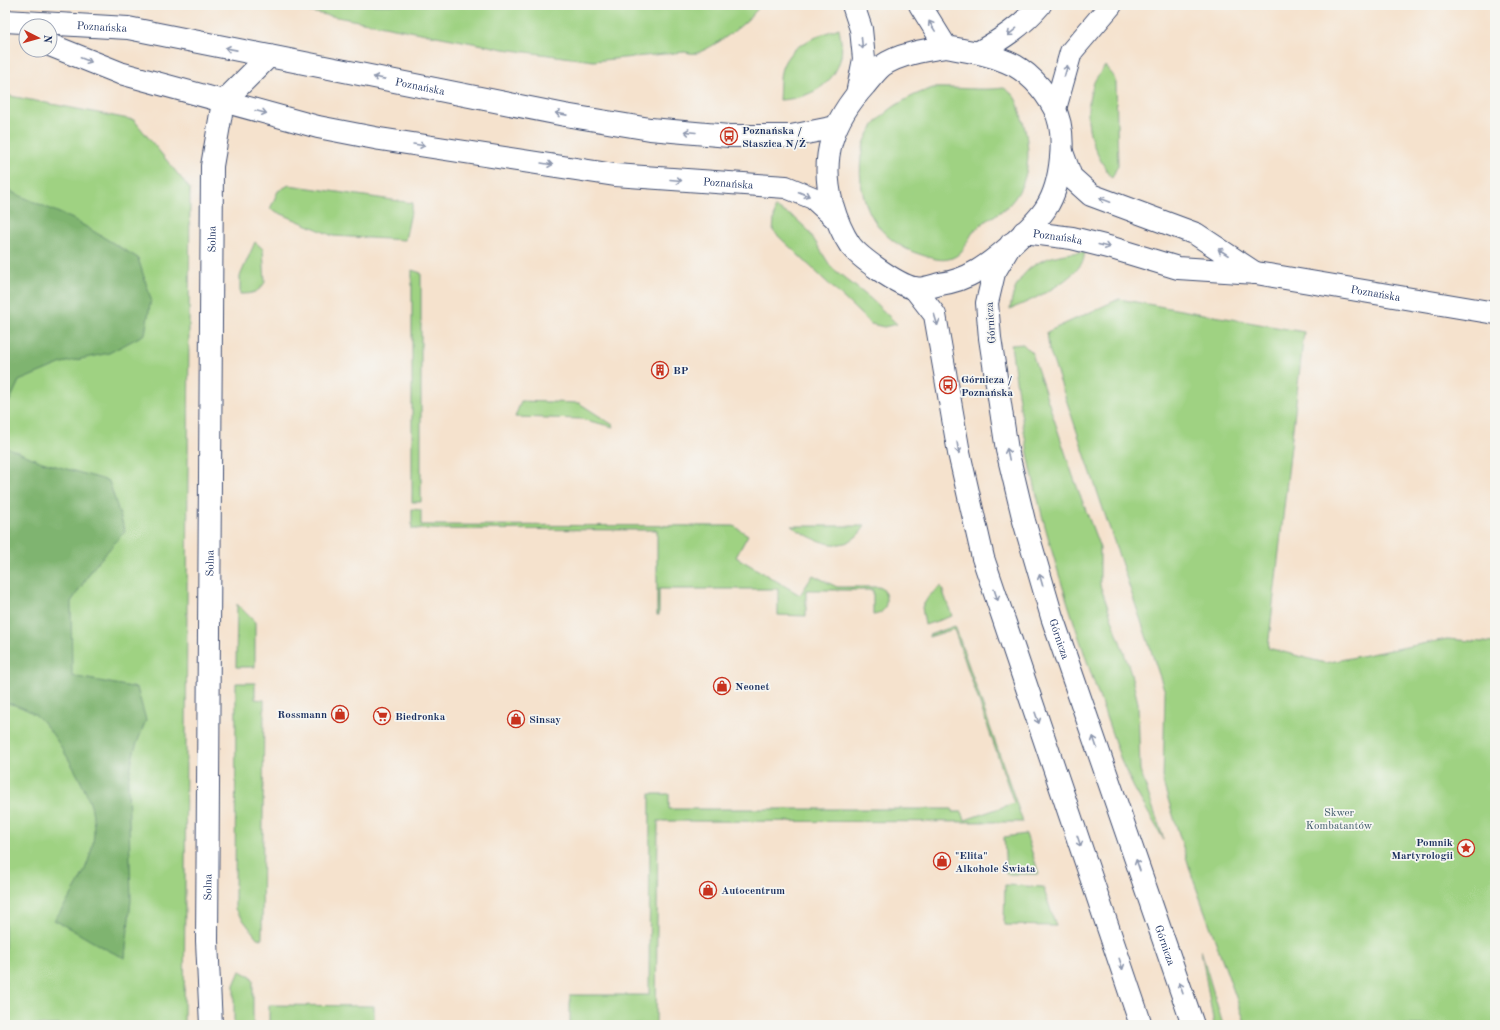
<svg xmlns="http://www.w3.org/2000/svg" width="1500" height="1030" viewBox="0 0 1500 1030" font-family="'Old Standard TT',serif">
<rect width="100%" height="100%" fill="#f6f6f2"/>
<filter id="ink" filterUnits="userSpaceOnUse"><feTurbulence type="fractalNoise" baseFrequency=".025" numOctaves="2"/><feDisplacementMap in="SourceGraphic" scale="8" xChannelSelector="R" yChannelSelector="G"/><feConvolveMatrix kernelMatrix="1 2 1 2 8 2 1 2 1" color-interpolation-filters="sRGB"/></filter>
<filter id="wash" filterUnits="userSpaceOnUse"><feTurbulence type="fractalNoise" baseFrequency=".012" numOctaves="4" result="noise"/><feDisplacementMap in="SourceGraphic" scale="16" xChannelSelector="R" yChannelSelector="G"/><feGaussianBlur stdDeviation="0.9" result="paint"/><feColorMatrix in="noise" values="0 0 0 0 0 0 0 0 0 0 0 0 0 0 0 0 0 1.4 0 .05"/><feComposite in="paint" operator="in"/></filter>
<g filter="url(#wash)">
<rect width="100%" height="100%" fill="#f5e2cd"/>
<!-- green -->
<g fill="#9fd282" stroke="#5d8070">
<path d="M274,5h486c-10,17 -44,41 -63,48 -3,1 -8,0 -12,-1l-92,9 -89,-12z"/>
<path d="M839,28c1,9 4,19 2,28 -6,30 -34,43 -62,44 1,-10 0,-23 3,-32 9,-25 35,-31 57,-40z"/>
<path d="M1105,66l8,9 3,8 2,82 -6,13c-21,-29 -31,-58 -19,-93 2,-7 8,-13 12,-19z"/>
<path d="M933,88c24,-1 47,3 71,0 4,3 9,6 11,10 3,4 4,10 5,14 10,28 13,62 -6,87 -10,14 -28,19 -40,32 -8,10 -9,22 -22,27 -10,4 -21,0 -30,-3 -45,-13 -66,-53 -61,-98 5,-38 39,-58 72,-69z"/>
<path d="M5,95l129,25 56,69 -6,836h-179z"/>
<path d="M289,185l124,18 -8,37 -72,-4 -63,-27 8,-18z"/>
<path d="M775,207l20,11 13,12 23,37 40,32 26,25 -13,3 -13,-3 -98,-93z"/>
<path d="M255,242l8,7 2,33c-6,11 -14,12 -25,12v-18z"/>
<path d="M1085,252c-1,3 -1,7 -2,9 -10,20 -53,41 -73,48 6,-44 35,-55 75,-57z"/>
<path d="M412,270l9,3v229h-9z"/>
<path d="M1119,299l185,33 -36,316 57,15 122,-24 48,4v382h-249l-53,-146 -30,-96 2,-91 -116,-343 -2,-17z"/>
<path d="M1023,344l9,9 41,123 27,72v37l30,85 8,33 2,67 24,70 -30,-52 -12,-25c-28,-82 -58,-164 -80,-248 -15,-56 -23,-113 -31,-170z"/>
<path d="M521,401l58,2 34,22 1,2 -33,-8 -66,-2z"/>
<path d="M412,509l9,1v15l313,1 14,9 -12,22 64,38 13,-20 24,12h42l4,2c6,11 4,25 -10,26v-25h-67v26l-28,-1v-26h-119v26h-2v-85l-245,-1z"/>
<path d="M791,526h74c-20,32 -50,15 -74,0z"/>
<path d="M941,586l11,30 -27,9 -3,-18 7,-11z"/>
<path d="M237,604l18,18v45h-19z"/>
<path d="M955,626l68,196 -365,-1 -2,204h-86v-30h79l1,-201h19v15h283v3h10l3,8 49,-17 -60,-174 -25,8v-2z"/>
<path d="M236,683h19v16l9,1 -2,239 -5,-1 -22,-29z"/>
<path d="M1026,834l13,40h-33l-2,-37z"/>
<path d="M1005,885l38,2 13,39 -52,-1z"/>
<path d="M1201,950l22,75h-9z"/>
<path d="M240,971l11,5 2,4v45h-19v-40z"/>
<path d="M269,1005l105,1v19h-105z"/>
</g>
<!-- forest -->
<path fill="#7fb470" stroke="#4d7267" d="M5,189l68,30 65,39 13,41 -6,35 -36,19 -47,10 -43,18 -14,30 1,36 36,15 67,19 16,50 -31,36 -23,35 1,74 65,12 9,32 -12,31 -6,30 3,119 -6,58c-25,-10 -47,-26 -71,-38 19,-25 38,-55 40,-87 0,-9 -1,-22 -4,-30 -8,-23 -34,-69 -52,-86 -8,-7 -23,-13 -33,-14z"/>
</g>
<g filter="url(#ink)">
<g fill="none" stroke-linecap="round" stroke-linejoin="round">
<!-- street casing -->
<g stroke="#3c4a6f" stroke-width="24">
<g id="street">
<path id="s1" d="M211,1025l-4,-84 5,-775 11,-64 46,-46"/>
</g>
</g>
<!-- secondary casing -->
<g stroke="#3c4a6f" stroke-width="24">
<g id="secondary">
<path d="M853,5l8,24 3,30 -7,35"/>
<path d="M920,5l26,42"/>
<path id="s2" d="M5,21l123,7 437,87 85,14 79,7h62l45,-9"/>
<path id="s3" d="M50,45l70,28 198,54 62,12 235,36 171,12 27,11 23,21"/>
<path d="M946,47c21,4 41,6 61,15 20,8 37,27 47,46 14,25 7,77 -8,100 -9,14 -24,27 -36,38 -22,19 -41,34 -70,38 -8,2 -19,6 -26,4 -16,-3 -54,-30 -64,-43 -8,-12 -14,-27 -18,-41 -12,-47 0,-83 33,-119 5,-6 11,-14 17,-19 16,-12 44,-16 64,-19z"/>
<path d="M979,52c23,-13 43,-26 61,-47"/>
<path d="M1055,109l16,-57 40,-47"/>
<path d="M1062,152l9,25 20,18 105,39 59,39"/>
<path id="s4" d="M1024,232l48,6 40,10 66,20 78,5 239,40"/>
<path id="s5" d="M1011,244l-17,29 -7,30 3,35 17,112 17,71 28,96 141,408"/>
<path d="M914,288l21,27 24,138 24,105 158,467"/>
</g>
</g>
<!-- street -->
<use href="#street" stroke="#fff" stroke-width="22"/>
<!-- secondary -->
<use href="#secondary" stroke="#fff" stroke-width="22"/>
</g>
<!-- one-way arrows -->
<defs><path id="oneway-shaft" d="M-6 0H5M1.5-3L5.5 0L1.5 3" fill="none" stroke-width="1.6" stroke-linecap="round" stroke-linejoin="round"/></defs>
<g stroke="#8d97ae">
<use href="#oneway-shaft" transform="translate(932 26) rotate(-122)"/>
<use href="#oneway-shaft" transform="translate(1012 32) rotate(141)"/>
<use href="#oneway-shaft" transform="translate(862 43) rotate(84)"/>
<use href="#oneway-shaft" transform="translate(231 49) rotate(-169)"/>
<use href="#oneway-shaft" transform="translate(86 60) rotate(21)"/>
<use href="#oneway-shaft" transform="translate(1066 71) rotate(-74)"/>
<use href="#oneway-shaft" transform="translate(379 78) rotate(-169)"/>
<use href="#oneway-shaft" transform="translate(261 112) rotate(14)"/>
<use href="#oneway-shaft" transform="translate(561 114) rotate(-169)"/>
<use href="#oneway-shaft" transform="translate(690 132) rotate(-175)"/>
<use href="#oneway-shaft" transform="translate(419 145) rotate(9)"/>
<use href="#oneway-shaft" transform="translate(547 164) rotate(9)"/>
<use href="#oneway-shaft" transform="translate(676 180) rotate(5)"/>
<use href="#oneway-shaft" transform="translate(804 194) rotate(22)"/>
<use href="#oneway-shaft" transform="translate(1105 200) rotate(-159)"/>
<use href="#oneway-shaft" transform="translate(1104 246) rotate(15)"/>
<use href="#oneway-shaft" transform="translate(1223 252) rotate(-147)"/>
<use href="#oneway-shaft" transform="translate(936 320) rotate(73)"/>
<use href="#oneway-shaft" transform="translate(958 448) rotate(81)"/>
<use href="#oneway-shaft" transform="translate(1008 454) rotate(-102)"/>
<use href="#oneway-shaft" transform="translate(1041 580) rotate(-106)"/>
<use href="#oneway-shaft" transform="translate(996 595) rotate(71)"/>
<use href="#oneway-shaft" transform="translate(1037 718) rotate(71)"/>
<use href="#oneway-shaft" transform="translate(1095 742) rotate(-109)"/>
<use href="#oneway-shaft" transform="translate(1079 841) rotate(71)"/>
<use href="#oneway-shaft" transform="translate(1138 865) rotate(-109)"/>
<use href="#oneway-shaft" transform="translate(1121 964) rotate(72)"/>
<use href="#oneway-shaft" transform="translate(1181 988) rotate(-109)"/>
</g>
</g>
<!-- icons -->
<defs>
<g id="bus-ring" transform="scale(0.9)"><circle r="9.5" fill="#f6f6f2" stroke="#c8321e" stroke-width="1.5"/><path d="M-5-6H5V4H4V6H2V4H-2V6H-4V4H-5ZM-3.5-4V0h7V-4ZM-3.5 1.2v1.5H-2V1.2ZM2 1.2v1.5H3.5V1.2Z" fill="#c8321e"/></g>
<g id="building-ring" transform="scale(0.9)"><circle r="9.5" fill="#f6f6f2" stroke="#c8321e" stroke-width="1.5"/><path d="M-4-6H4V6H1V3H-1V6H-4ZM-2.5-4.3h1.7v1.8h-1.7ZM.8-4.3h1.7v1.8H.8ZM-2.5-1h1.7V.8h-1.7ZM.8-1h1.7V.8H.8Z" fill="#c8321e"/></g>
<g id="shop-ring" transform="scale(0.9)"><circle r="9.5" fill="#f6f6f2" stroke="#c8321e" stroke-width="1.5"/><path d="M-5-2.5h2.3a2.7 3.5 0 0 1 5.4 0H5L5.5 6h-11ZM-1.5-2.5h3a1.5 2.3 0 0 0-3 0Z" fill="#c8321e"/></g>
<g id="supermarket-ring" transform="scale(0.9)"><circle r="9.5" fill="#f6f6f2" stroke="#c8321e" stroke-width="1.5"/><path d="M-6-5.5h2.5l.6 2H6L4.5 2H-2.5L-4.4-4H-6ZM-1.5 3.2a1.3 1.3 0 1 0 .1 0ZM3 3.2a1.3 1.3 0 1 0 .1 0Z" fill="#c8321e"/></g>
<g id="sight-ring" transform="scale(0.9)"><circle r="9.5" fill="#f6f6f2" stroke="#c8321e" stroke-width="1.5"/><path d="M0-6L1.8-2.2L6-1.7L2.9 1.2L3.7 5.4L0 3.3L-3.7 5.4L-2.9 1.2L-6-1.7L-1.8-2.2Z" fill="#c8321e"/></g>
</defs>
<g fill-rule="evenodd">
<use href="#bus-ring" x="729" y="136"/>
<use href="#building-ring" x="660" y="370"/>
<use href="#bus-ring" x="948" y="385"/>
<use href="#shop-ring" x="722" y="686"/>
<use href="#shop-ring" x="340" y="714"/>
<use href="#supermarket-ring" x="382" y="716"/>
<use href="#shop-ring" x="516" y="719"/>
<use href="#sight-ring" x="1466" y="848"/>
<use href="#shop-ring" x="942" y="861"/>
<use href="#shop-ring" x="708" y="890"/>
</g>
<g text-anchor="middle" stroke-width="3.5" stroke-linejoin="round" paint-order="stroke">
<!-- street labels -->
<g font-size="11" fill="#1b2f5e" stroke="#f6f6f2">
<text dy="4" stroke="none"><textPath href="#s2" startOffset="97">Poznańska</textPath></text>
<text dy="4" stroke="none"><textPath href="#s2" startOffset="421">Poznańska</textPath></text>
<text dy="4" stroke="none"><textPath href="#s3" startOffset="695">Poznańska</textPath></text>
<text dy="4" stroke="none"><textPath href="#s4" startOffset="34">Poznańska</textPath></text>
<text dy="4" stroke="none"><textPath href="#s1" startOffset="786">Solna</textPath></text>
<text dy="4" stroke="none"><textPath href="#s4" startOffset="358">Poznańska</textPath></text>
<text transform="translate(990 323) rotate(-94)" y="4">Górnicza</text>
<text dy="4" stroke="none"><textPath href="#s1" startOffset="462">Solna</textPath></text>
<text dy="4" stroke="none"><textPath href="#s5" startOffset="409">Górnicza</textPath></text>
<text dy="4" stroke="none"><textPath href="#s1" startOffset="138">Solna</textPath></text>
<text dy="4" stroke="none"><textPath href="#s5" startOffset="733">Górnicza</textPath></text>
</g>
<!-- poi labels -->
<g font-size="11" font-weight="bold" fill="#1b2f5e" stroke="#f6f6f2" text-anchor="start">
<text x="742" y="134">Poznańska /<tspan x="742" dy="13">Staszica N/Ż</tspan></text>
<text x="673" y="374">BP</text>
<text x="961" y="383">Górnicza /<tspan x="961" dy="13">Poznańska</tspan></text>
<text x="735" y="690">Neonet</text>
<text x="327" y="718" text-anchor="end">Rossmann</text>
<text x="395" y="720">Biedronka</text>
<text x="529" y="723">Sinsay</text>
<text x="1453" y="846" text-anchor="end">Pomnik<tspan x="1453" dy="13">Martyrologii</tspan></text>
<text x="955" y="859">"Elita"<tspan x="955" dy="13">Alkohole Świata</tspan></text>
<text x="721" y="894">Autocentrum</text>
</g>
<!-- park labels -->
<g font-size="11" fill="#3c5867" stroke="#f6f6f2">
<text x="1339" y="816">Skwer<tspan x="1339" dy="13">Kombatantów</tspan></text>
</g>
</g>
<!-- margin -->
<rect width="1500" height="1030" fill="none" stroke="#f6f6f2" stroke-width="20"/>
<!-- north arrow -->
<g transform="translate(38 38) rotate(96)"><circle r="19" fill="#f6f6f2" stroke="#9ea6b7"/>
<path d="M0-3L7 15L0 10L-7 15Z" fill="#c8321e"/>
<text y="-6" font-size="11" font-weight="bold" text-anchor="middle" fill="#1b2f5e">N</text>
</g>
</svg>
